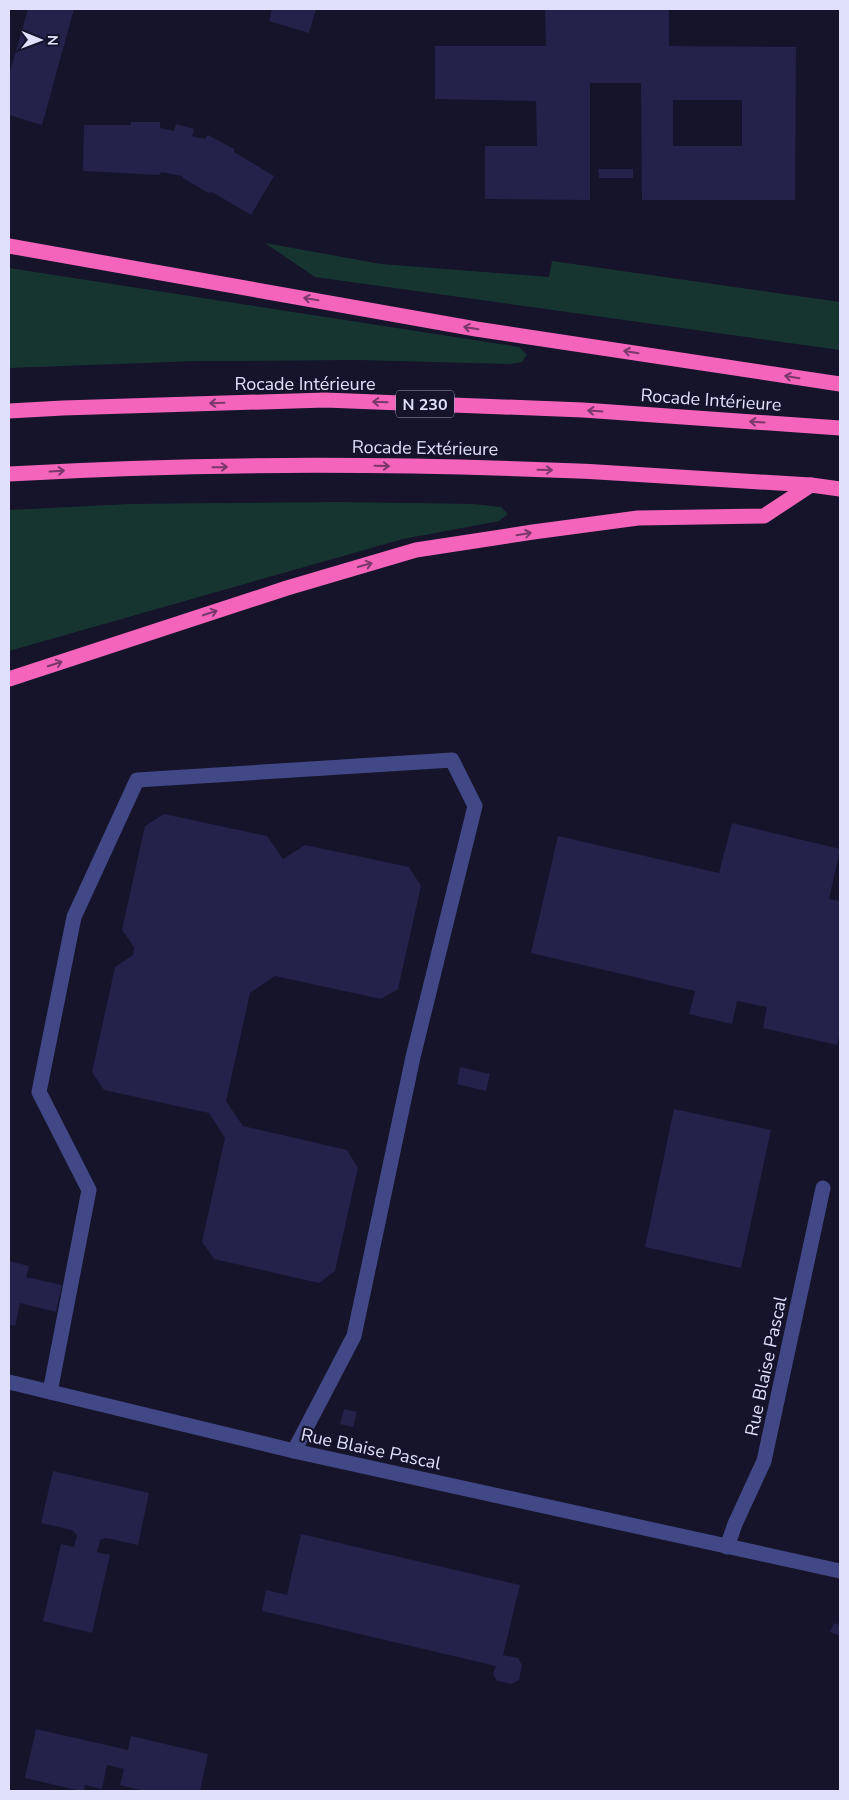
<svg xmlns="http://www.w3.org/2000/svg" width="849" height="1800" viewBox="0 0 849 1800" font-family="'Nunito Sans',sans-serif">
<rect width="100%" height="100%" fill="#15142b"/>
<!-- green -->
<g fill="#173530">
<path d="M265,243l116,21 168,13 3,-16 288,41v48l-525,-73z"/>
<path d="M9,268l510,79 8,8 -5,7 -12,2 -151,-4 -162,1 -188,7z"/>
<path d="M339,502l134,2 28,3 7,7 -9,7 -96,18 -394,112v-141l120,-6z"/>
</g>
<!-- building -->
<g fill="#24214b" fill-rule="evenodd">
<path d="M28,9h46l-32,116 -33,-10v-40z"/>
<path d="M272,9h44l-7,24 -40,-12z"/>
<path d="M545,9h124v37l127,1 -1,153h-153l-1,-117h-51v117l-105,-1v-53h52l-1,-45 -101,-2v-53h111zM673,100h69v46h-69z"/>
<path d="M131,122h29v6l14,3 2,-7 18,5 -2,7 13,3 3,-4 26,14v3l40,24 -23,39 -39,-23 -4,1 -25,-15 -1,-2 -21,-4 -1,3 -77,-4 1,-46h47z"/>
<path d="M598,169h35v9h-34z"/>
<path d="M164,814l103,22 16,23 22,-14 104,22 12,19 -23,103 -17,10 -106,-23 -25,17 -24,108 17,25 104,24 11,18 -23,103 -16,12 -105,-24 -12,-17 23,-104 -16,-25 -105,-23 -12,-18 23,-105 18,-12 1,-8 -12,-17 23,-104z"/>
<path d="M732,823l108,26 -11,50 11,2v132l-3,12 -74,-17 4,-21 -30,-6 -5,23 -43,-10 6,-23 -164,-38 27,-117 161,37z"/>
<path d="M460,1067l30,7 -4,17 -29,-7z"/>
<path d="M674,1109l97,21 -30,138 -96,-21z"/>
<path d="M9,1261l20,5 -3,11 36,8 -6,27 -36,-9 -5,23 -6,-2z"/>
<path d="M344,1409l13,3 -4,15 -13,-3z"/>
<path d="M53,1471l96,22 -11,52 -32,-7 -6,2 -3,12 13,3 -18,78 -49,-12 18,-77 13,3 3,-12 -5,-5 -31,-7z"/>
<path d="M301,1534l219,51 -17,70 15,3 4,7 -3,15 -7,4 -15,-3 -4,-7 3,-8 -234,-55 4,-21 21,5z"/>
<path d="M834,1623l6,2v11l-10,-4z"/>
<path d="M36,1729l92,21 3,-14 77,18 -8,37h-55l-25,-6 4,-16 -17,-4 -5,24 -17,-4 -1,6h-3l-56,-13z"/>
</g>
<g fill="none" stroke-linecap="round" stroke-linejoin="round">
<!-- minor -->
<g stroke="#424886" stroke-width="15">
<path d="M9,1382l285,69 546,120"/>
<path d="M50,1392l39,-202 -50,-98 35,-175 63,-137 315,-20 23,46 -62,251 -59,279 -60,115"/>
<path d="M727,1547l8,-23 29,-63 59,-273"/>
</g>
<!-- highway -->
<g stroke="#f464ba" stroke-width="15">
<path d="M9,246l467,83 364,55"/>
<path d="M9,411l54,-3 262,-8 258,10 257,18"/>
<path d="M9,474c189,-11 379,-11 569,-3 78,4 156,9 233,14l29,4"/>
<path d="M9,679l278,-91 129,-38 117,-18 105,-14 126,-2 47,-31"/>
</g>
</g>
<!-- one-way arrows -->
<defs><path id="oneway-shaft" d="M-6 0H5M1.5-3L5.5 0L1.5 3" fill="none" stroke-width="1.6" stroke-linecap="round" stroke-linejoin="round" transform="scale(1.25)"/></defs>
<g stroke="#79386b">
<use href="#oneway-shaft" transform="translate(311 299) rotate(-170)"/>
<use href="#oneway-shaft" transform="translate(471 328) rotate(-170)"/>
<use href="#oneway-shaft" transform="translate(631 352) rotate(-171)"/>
<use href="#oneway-shaft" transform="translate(792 377) rotate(-171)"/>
<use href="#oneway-shaft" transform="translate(380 402) rotate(-178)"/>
<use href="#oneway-shaft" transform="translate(217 403) rotate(178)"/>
<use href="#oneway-shaft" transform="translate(595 411) rotate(-176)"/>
<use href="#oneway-shaft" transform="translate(757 422) rotate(-176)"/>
<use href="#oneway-shaft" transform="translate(382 466) rotate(1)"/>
<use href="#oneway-shaft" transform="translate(220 467) rotate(-1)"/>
<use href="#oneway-shaft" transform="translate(545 470) rotate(1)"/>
<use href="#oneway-shaft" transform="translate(57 471) rotate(-3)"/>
<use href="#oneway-shaft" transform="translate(524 534) rotate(-9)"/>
<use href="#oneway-shaft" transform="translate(365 565) rotate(-16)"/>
<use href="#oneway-shaft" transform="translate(210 613) rotate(-18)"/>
<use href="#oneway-shaft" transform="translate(55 664) rotate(-18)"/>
</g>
<g text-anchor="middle" stroke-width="4.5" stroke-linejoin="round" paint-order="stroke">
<!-- shield labels -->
<rect fill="#15142b" stroke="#a3a3be" stroke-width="1" x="396" y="390.5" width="58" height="27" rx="4"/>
<g font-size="16" font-weight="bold" fill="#e0e0fd">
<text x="425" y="410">N 230</text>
</g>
<!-- street labels -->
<g font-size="18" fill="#e0e0fd" stroke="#15142b">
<text x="305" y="390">Rocade Intérieure</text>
<text transform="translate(711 400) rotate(4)" y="6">Rocade Intérieure</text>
<text transform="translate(425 448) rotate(1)" y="6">Rocade Extérieure</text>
<text transform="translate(766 1366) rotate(-78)" y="6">Rue Blaise Pascal</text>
<text transform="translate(371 1449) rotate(12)" y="6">Rue Blaise Pascal</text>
</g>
</g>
<!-- border -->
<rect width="849" height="1800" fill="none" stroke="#e0e0fd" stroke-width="20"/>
<!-- north arrow -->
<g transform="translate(40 40) rotate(91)" stroke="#15142b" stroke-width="4" paint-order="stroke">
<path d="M0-4L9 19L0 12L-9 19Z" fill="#e0e0fd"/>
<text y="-8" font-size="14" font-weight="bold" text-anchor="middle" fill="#e0e0fd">N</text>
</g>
</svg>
